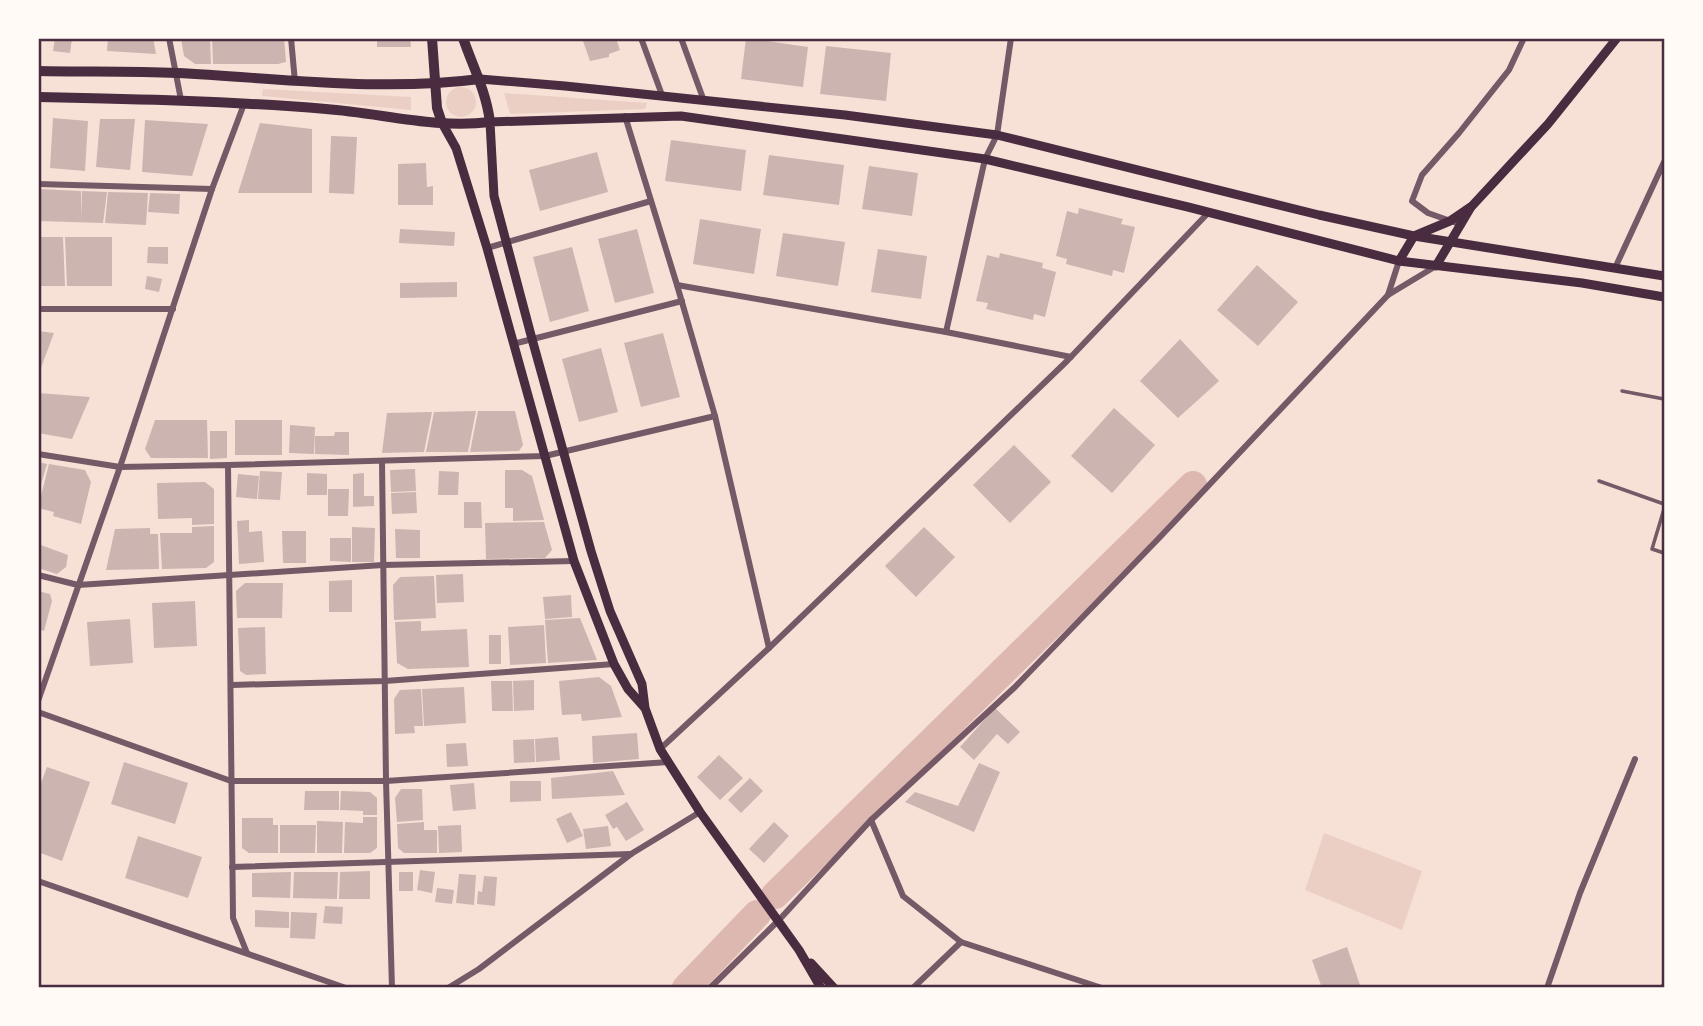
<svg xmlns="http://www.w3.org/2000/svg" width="1703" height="1026" viewBox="0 0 1703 1026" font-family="Signika,sans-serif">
<rect width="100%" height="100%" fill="#f7e1d7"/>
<!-- green -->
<g fill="#ebcfc5">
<circle cx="461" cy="102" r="15"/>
<path d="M263,89l148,8v13l-149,-14z"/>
<path d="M504,93l143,10 -2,6 -135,5z"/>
<path d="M1324,833l98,38 -20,59 -97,-40z"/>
</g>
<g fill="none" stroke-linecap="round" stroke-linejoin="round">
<!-- river -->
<g stroke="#dcb8b0" stroke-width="28">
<path d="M775,895l418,-410"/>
<path d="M686,988l71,-74"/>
</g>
</g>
<!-- building -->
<g fill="#ccb4b1">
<path d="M55,38h17l-2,15 -17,-2z"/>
<path d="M108,38h45l3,16 -49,-3z"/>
<path d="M181,38h29l1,26h-16l-11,-8z"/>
<path d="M212,38h72l2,24 -8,2h-65z"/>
<path d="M377,38h33l1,9h-34z"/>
<path d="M582,38h34l4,12 -11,4v3l-19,4z"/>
<path d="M746,38l62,9 -5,40 -62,-8z"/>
<path d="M826,46l65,7 -5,48 -66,-7z"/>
<path d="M53,118l35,3 -3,50 -35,-3z"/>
<path d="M100,119h35l-5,51 -34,-3z"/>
<path d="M145,120l63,4 -16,52 -50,-4z"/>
<path d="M260,123l52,6v64h-74z"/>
<path d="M331,136l26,1 -3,57 -25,-1z"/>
<path d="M671,140l75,10 -5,41 -76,-10z"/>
<path d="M597,152l11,40 -68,19 -11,-41z"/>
<path d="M769,155l75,10 -5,40 -76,-10z"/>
<path d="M426,163l1,24 6,-1v19h-35v-41z"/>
<path d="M869,166l49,7 -6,43 -50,-7z"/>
<path d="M40,189l41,2v29l1,-29 25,1 -4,31 -64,-2z"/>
<path d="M108,192l40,1 -2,32 -41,-2z"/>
<path d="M150,193l30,1 -1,20 -31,-2z"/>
<path d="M1079,208l44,11 -2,5 14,3 -11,46 -11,-3 -1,6 -46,-12 1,-5 -11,-3 11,-45 11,3z"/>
<path d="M700,219l61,10 -7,45 -61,-10z"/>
<path d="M400,229l55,3 -1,14 -55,-3z"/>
<path d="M637,229l17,64 -39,10 -17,-64z"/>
<path d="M783,233l62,9 -7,44 -62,-10z"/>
<path d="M38,237h25l2,49h-27z"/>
<path d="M65,237h47v49h-45z"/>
<path d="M148,247h20v17l-21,-1z"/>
<path d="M572,247l17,64 -39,11 -17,-65z"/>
<path d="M878,249l49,7 -6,43 -50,-7z"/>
<path d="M1000,253l43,10 -1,5 14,4 -11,45 -11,-3 -1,6 -47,-11 2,-6 -12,-2 11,-46 12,3z"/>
<path d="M1257,265l41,37 -40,44 -41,-36z"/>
<path d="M147,276l15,3 -3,13 -14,-3z"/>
<path d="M457,282v15l-57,1v-15z"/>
<path d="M38,331l16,2 -15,40h-1z"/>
<path d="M663,333l17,64 -39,10 -17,-64z"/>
<path d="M1180,339l39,42 -41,37 -38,-37z"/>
<path d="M601,348l17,64 -39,10 -17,-63z"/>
<path d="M38,393l52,4 -18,42 -34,-6z"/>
<path d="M1114,408l41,37 -43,48 -41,-37z"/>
<path d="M476,411l-8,41h-42l8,-40z"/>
<path d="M478,411h37l8,34 -4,6 -49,1z"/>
<path d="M432,412l-8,40 -42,1 5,-40z"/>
<path d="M155,420h52l1,38h-57l-6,-9z"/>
<rect x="235" y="420" width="47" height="35"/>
<path d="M290,425l25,2 -1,27 -25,-1z"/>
<path d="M210,431h17v27l-17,1z"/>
<path d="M335,432h14v23l-34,-1v-18h19z"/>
<path d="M1014,445l37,37 -41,41 -37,-38z"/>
<path d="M38,462l9,2 -8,27h-1z"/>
<path d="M49,464l36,6 6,12 -10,42 -28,-8 1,-4 -16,-4z"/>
<path d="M415,469l1,22 -25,1 -1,-22z"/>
<path d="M505,470h17l10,6 12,44 -31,1v-13h-8z"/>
<path d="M260,471l22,1 -2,28 -22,-1z"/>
<path d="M439,471l20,1 -1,23h-20z"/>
<path d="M307,473l20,1v21h-20z"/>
<path d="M364,473v23h10v10l-21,1v-33z"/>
<path d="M238,474l21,2 -2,23 -21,-2z"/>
<path d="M205,482l9,7v35l-22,1v-7l-34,1 -1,-36z"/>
<path d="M328,489h21l-1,27h-20z"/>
<path d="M416,492l1,21 -25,1 -1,-21z"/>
<path d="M464,502h17l1,26h-18z"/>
<path d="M249,520v12l13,-1 2,31 -25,2 -2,-43z"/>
<path d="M544,522l8,28 -7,8 -59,1 -1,-36z"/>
<path d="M214,526v36l-8,6 -44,1 -2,-36h32v-6z"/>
<path d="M352,527l23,1 -1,34h-22z"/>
<path d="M924,527l31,30 -39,40 -31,-31z"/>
<path d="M150,528v6h8l1,35 -53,1 9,-41z"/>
<path d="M395,529l25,1v28h-24z"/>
<path d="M282,531h24v32h-23z"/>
<path d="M330,538h21v24l-21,-1z"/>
<path d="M38,544l30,11 -2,12 -9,7 -19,-6z"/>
<path d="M463,574l1,28 -27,1 -1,-28z"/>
<path d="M434,576l2,42 -42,2 -1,-35 7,-8z"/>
<path d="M352,580v32h-23v-31z"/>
<path d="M245,583h38l-1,35h-45l-1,-27z"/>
<path d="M38,591l12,3 2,7 -8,30 -6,-2z"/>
<path d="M571,595l1,22 -27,2 -2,-22z"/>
<path d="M195,601l2,45 -43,2 -2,-45z"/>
<path d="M580,618l17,42 -49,3 -3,-43z"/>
<path d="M130,619l3,44 -43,3 -3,-44z"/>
<path d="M421,621v10l46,-2 2,38 -61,2 -11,-6 -2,-41z"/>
<path d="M544,625l2,38 -36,2 -2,-38z"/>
<path d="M265,627l1,47 -20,1 -6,-4 -2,-43z"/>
<rect x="489" y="635" width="12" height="29"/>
<path d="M599,677l12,9 11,31 -40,4 -1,-7 -19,1 -3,-34z"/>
<path d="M534,680v30l-20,1 -1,-30z"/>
<path d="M491,681h21l1,30h-21z"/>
<path d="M464,687l2,36 -42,3 -2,-37z"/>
<path d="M421,689l2,37h-9l1,7 -20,1 -1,-35 6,-9z"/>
<path d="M995,708l25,24 -12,12 -11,-10 -23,26 -14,-13z"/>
<path d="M637,733l2,26 -46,4 -1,-27z"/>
<path d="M558,737l2,23 -24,2 -1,-23z"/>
<path d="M534,739l1,23 -21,1 -1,-23z"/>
<path d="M466,743l2,23 -21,1 -1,-23z"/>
<path d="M719,755l24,23 -23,22 -23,-23z"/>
<path d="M124,762l64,21 -13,41 -64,-20z"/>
<path d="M979,763l21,9 -26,60 -69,-30 10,-10 43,14z"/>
<path d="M47,767l43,15 -28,79 -24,-9v-61z"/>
<path d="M613,771l12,24 -73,4 -1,-21z"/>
<path d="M750,778l13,13 -22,22 -13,-13z"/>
<path d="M510,781h31v20l-31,1z"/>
<path d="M474,783l2,26 -23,2 -3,-26z"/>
<path d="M401,789h21l1,31 -26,2 -2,-24z"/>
<path d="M305,791h34v19h-35z"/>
<path d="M341,791l29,1 7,6v17h-14v-4l-23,-1z"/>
<path d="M627,802l17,28 -18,11 -9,-14 -4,2 -8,-14z"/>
<path d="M571,812l12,24 -16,7 -11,-24z"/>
<path d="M363,817h14v31l-7,5h-26l1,-31 18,1z"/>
<path d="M242,818h31v7h5v28h-29l-7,-5z"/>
<path d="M317,821l26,1 -1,31h-25z"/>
<path d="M424,822v8h13v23h-33l-6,-5 -1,-24z"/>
<path d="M774,822l15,14 -25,27 -15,-14z"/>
<path d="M280,825h36l-1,28h-35z"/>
<path d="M461,825l1,27 -23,1 -1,-27z"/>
<path d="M608,826l3,20 -25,3 -3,-20z"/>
<path d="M138,836l64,21 -14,41 -63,-20z"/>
<path d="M420,870l15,2 -3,21 -15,-3z"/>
<path d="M370,871v28h-31l1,-27z"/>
<path d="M291,872l-1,26 -38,-1v-24z"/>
<path d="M294,872h44l-1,27 -44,-1z"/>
<rect x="399" y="872" width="14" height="19"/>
<path d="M459,874l17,1 -2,30 -18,-2z"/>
<path d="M484,876l13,1 -2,29 -18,-2 1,-13 4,1z"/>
<path d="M437,888l17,2 -2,14 -17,-2z"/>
<path d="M325,906l18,1 -1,17 -19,-1z"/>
<path d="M255,910l34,2v16l-34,-1z"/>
<path d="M291,912l26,1 -2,26 -25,-1z"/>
<path d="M1347,947l14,41h-39l-10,-28z"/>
</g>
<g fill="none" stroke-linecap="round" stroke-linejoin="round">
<!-- service -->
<g stroke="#755966" stroke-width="3.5">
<path d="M1622,391l42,8"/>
<path d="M1599,481l65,23"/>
<path d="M1664,509l-12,40 12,4"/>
</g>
<!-- minor -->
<g stroke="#755966" stroke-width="6">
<path d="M169,38l12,62"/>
<path d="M291,38l4,44"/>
<path d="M641,38l21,57"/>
<path d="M681,38l23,63"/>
<path d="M625,116l52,169 38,131 54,232"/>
<path d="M38,184l174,5"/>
<path d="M1462,225l-34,-12 -16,-12 10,-26 37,-42 50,-63 15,-32"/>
<path d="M487,248l164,-47"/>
<path d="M1615,268l49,-106"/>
<path d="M677,285l269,47 125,25"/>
<path d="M1388,295l11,-34"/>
<path d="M38,309h135"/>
<path d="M946,332l39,-173 12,-24 14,-97"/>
<path d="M513,344l169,-43"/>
<path d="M38,454l82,13 108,-2 5,453 14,35"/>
<path d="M382,461l4,320 6,207"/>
<path d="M228,465l317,-9 170,-40"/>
<path d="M38,575l40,10 305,-20 191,-4"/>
<path d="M232,685l153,-4 229,-17"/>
<path d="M38,701l82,-234 92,-278 32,-85"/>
<path d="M38,712l193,69h155l283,-19"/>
<path d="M660,749l109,-101 298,-287 142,-149"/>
<path d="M871,820l32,76 58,46 141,46"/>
<path d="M232,867l399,-13"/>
<path d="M38,881l308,107"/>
<path d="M448,988l31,-19 152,-115 69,-42"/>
<path d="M710,988l69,-68 92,-100 144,-133 146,-151 227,-241 48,-29"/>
<path d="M913,988l48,-46"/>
<path d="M1547,988l33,-95 55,-134"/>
<path d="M1664,988v-2"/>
</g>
<!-- secondary -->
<g stroke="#4a2c40" stroke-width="9">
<path d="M480,79l85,7 280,29 152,20 322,80 95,21 250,40"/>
<path d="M442,123l14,25 31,100 87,313 40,103 14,25 16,18"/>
<path d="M1399,261l15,-25 36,-15 22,-15 76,-82 69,-86"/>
<path d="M1436,266l35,-59"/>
<path d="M811,963l23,25"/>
<path d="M821,988l-22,-38 -99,-138 -40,-63 -15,-41 -3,-24 -32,-73 -19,-60 -59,-212 -38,-143 -4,-74 191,-6 304,43 203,48 211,54 183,22 82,14"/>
</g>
<!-- primary -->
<g stroke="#4a2c40" stroke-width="10">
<path d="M432,38l5,70 5,15"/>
<path d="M38,71c47,1 93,0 139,2 101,5 203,19 303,6"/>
<path d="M38,97c96,2 192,4 288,12 55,4 109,20 164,13 -4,-31 -17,-55 -27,-84"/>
</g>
</g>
<!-- border -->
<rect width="1703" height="1026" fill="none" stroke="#fffaf5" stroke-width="80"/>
<rect x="40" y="40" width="1623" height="946" fill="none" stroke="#4a2c40" stroke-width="2.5"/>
</svg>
